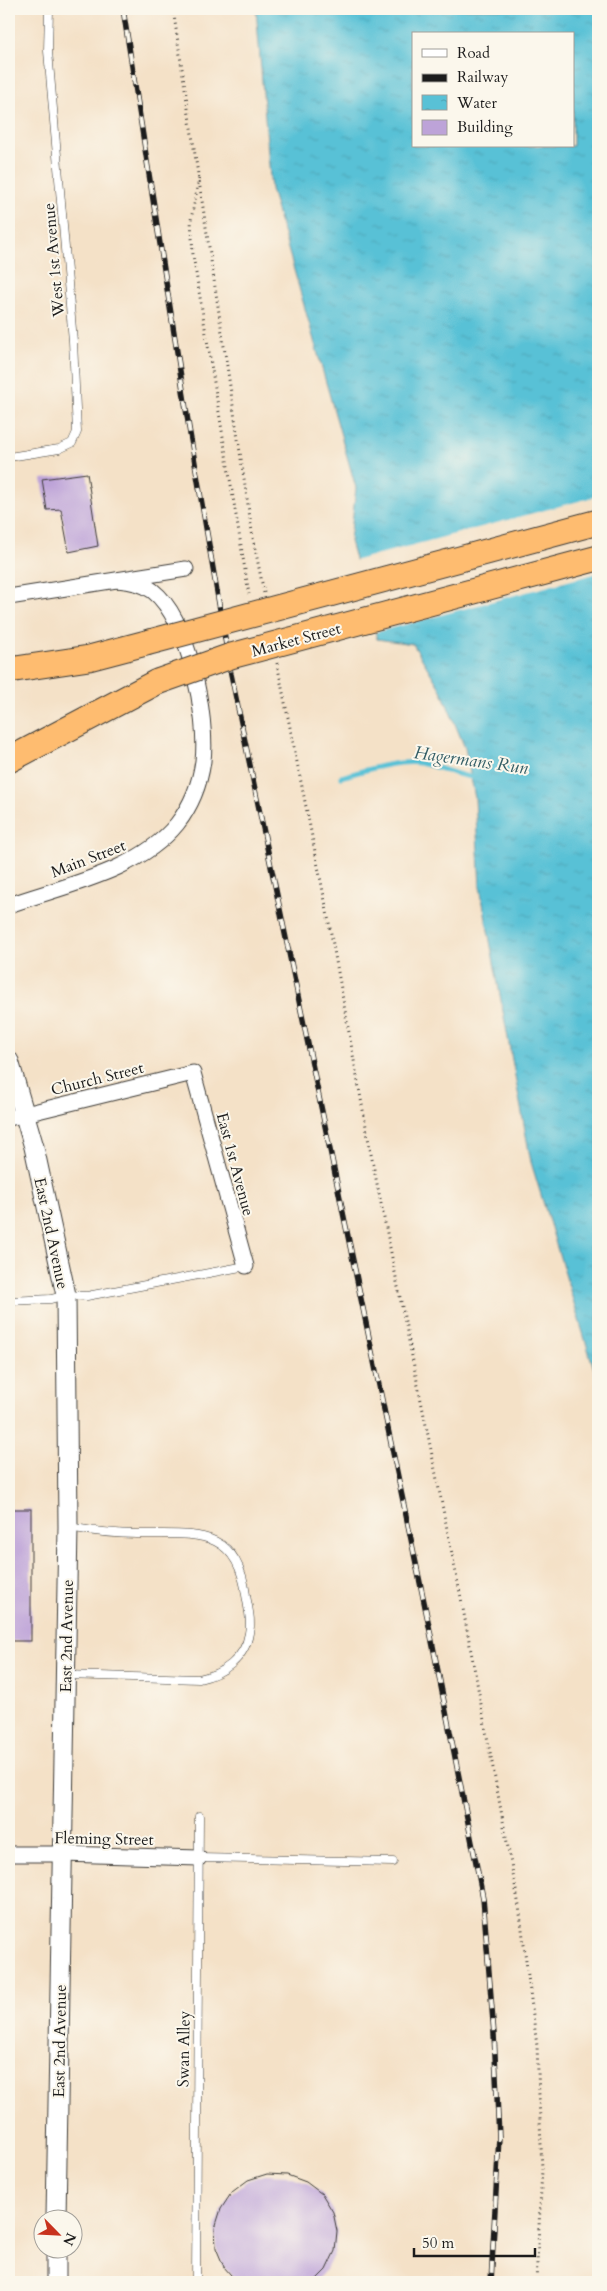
<svg xmlns="http://www.w3.org/2000/svg" width="607" height="2291" viewBox="0 0 607 2291" font-family="Cardo,serif">
<defs>
<pattern id="water-ripples" width="26" height="14" patternUnits="userSpaceOnUse" patternTransform="scale(1.25)"><rect width="26" height="14" fill="#59c1d6"/><path d="M2 4q2-2 4 0t4 0M15 11q2-2 4 0t4 0" fill="none" stroke="#4da5b7"/></pattern>
</defs>
<rect width="100%" height="100%" fill="#fbf7ec"/>
<filter id="ink" filterUnits="userSpaceOnUse"><feTurbulence type="fractalNoise" baseFrequency=".02" numOctaves="2"/><feDisplacementMap in="SourceGraphic" scale="10" xChannelSelector="R" yChannelSelector="G"/><feConvolveMatrix kernelMatrix="1 2 1 2 8 2 1 2 1" color-interpolation-filters="sRGB"/></filter>
<filter id="wash" filterUnits="userSpaceOnUse"><feTurbulence type="fractalNoise" baseFrequency=".0096" numOctaves="4" result="noise"/><feDisplacementMap in="SourceGraphic" scale="20" xChannelSelector="R" yChannelSelector="G"/><feGaussianBlur stdDeviation="1.12" result="paint"/><feColorMatrix in="noise" values="0 0 0 0 0 0 0 0 0 0 0 0 0 0 0 0 0 1.4 0 .05"/><feComposite in="paint" operator="in"/></filter>
<g filter="url(#wash)">
<rect width="100%" height="100%" fill="#f4e1c7"/>
<!-- water -->
<path fill="url(#water-ripples)" stroke="#3a6e79" fill-rule="evenodd" d="M256,9h342v1373l-67,-220 -51,-275 -5,-89 -10,-50 -24,-58 -28,-46 -36,-5 -27,-98 6,-53 -85,-299zM413,34h160v112h-160z"/>
<!-- pier -->
<path fill="#f4e1c7" d="M598,496v77l-225,60 -20,-72z"/>
<g fill="none" stroke-linecap="round" stroke-linejoin="round">
<!-- stream -->
<path stroke="#59c1d6" stroke-width="5" d="M341,777c22,-6 61,-19 83,-13 18,4 34,12 53,14"/>
</g>
<g id="blocks">
<!-- building -->
<g fill="#bda3d8">
<path d="M87,473l11,73 -29,6 -8,-43 -14,1 -5,-31z"/>
<rect x="9" y="1509" width="22" height="132"/>
<path d="M267,2174l20,1 19,7 16,12 11,18 4,19 -2,20 -9,19 -12,12h-77l-13,-15 -8,-19 -1,-20 6,-19 11,-17 16,-12z"/>
</g>
</g>
</g>
<g filter="url(#ink)">
<use href="#blocks" fill-opacity="0" stroke="#3c3a36" stroke-width="1"/>
<g fill="none" stroke-linecap="round" stroke-linejoin="round">
<!-- service casing -->
<g stroke="#3c3a36" stroke-width="9">
<g id="service">
<path d="M9,457l50,-8 13,-6 5,-11 -4,-91 -25,-290 1,-42"/>
<path d="M9,1301l42,-2 15,-4 21,1 159,-30"/>
<path d="M65,1675l134,4c24,-5 46,-20 50,-46 3,-12 -1,-25 -3,-38 -9,-70 -54,-60 -109,-61 -23,0 -46,-3 -69,-7"/>
<path d="M199,1858l194,4"/>
<path d="M196,2282l3,-466"/>
</g>
</g>
<!-- minor casing -->
<g stroke="#3c3a36" stroke-width="17">
<g id="minor">
<path d="M9,597l177,-28"/>
<path d="M9,905c56,-20 129,-33 168,-81 14,-18 23,-41 26,-63 5,-43 -14,-142 -50,-170 -10,-8 -23,-10 -36,-11"/>
<path d="M9,1118l184,-45 53,193"/>
<path d="M9,1854h53l137,4"/>
</g>
</g>
<!-- tertiary casing -->
<g stroke="#3c3a36" stroke-width="21">
<g id="tertiary">
<path d="M9,1061l25,86 32,148 2,232 -12,691"/>
<path d="M56,2282v-34"/>
</g>
</g>
<!-- trunk casing -->
<g stroke="#3c3a36" stroke-width="27">
<g id="trunk">
<path d="M9,670l80,-12 57,-15"/>
<path d="M9,760l148,-78"/>
</g>
</g>
<!-- path -->
<g stroke="#3c3a36" stroke-width="3" stroke-dasharray="1 4" stroke-linecap="butt">
<path d="M173,9l80,529 11,55"/>
<path d="M199,179l-8,41 2,35 56,339"/>
<path d="M277,663l49,243 45,248 90,444 58,308 18,140 5,124 -6,112"/>
</g>
<!-- service -->
<use href="#service" stroke="#fff" stroke-width="8"/>
<!-- minor -->
<use href="#minor" stroke="#fff" stroke-width="15"/>
<!-- tertiary -->
<use href="#tertiary" stroke="#fff" stroke-width="19"/>
<!-- trunk -->
<use href="#trunk" stroke="#febc70" stroke-width="25"/>
<!-- rail casing -->
<g stroke="#1c1c1c" stroke-width="5.5">
<path id="rail" d="M123,9l66,419 42,246 197,947 55,277 11,136 5,103 -8,145"/>
</g>
<!-- rail -->
<use href="#rail" stroke="#fbf7ec" stroke-width="4" stroke-dasharray="11" stroke-linecap="butt"/>
<!-- trunk-bridge casing -->
<g stroke="#3c3a36" stroke-width="27" stroke-linecap="butt">
<g id="trunk-bridge">
<path d="M146,643l452,-121"/>
<path d="M157,682l74,-26 367,-98"/>
</g>
</g>
<!-- trunk-bridge -->
<use href="#trunk-bridge" stroke="#febc70" stroke-width="25"/>
</g>
</g>
<g text-anchor="middle" stroke-width="4" stroke-linejoin="round" paint-order="stroke">
<!-- street labels -->
<g font-size="16" fill="#1c1c1c" stroke="#fbf7ec">
<text transform="translate(53 260) rotate(-95)" y="6">West 1st Avenue</text>
<text transform="translate(296 639) rotate(-15)" y="6">Market Street</text>
<text transform="translate(88 858) rotate(-21)" y="6">Main Street</text>
<text transform="translate(97 1078) rotate(-14)" y="6">Church Street</text>
<text transform="translate(236 1164) rotate(75)" y="6">East 1st Avenue</text>
<text transform="translate(52 1233) rotate(78)" y="6">East 2nd Avenue</text>
<text transform="translate(66 1636) rotate(-89)" y="6">East 2nd Avenue</text>
<text transform="translate(104 1838) rotate(1)" y="6">Fleming Street</text>
<text transform="translate(59 2041) rotate(-89)" y="6">East 2nd Avenue</text>
<text transform="translate(183 2049) rotate(-89)" y="6">Swan Alley</text>
</g>
<!-- water labels -->
<g font-size="18" font-style="italic" fill="#345e66" stroke="#fbf7ec">
<text transform="translate(471 760) rotate(8)" y="6">Hagermans Run</text>
</g>
</g>
<!-- margin -->
<rect width="607" height="2291" fill="none" stroke="#fbf7ec" stroke-width="30"/>
<!-- legend -->
<rect x="412" y="32" width="162" height="115" fill="#fbf7ec" stroke="#a29f99"/>
<rect x="422" y="49" width="25" height="8" fill="#ffffff" stroke="#a29f99"/>
<text x="457" y="58" font-size="15" fill="#1c1c1c">Road</text>
<rect x="422" y="74" width="25" height="8" fill="#1c1c1c" stroke="#a29f99"/>
<text x="457" y="82" font-size="15" fill="#1c1c1c">Railway</text>
<rect x="422" y="95" width="25" height="15" fill="url(#water-ripples)" stroke="#a29f99"/>
<text x="457" y="108" font-size="15" fill="#1c1c1c">Water</text>
<rect x="422" y="120" width="25" height="15" fill="#bda3d8" stroke="#a29f99"/>
<text x="457" y="132" font-size="15" fill="#1c1c1c">Building</text>
<!-- north arrow -->
<g transform="translate(58 2234) rotate(114)"><circle r="24" fill="#fbf7ec" stroke="#a29f99"/>
<path d="M0-4L9 19L0 12L-9 19Z" fill="#c8321e"/>
<text y="-8" font-size="14" font-weight="bold" text-anchor="middle" fill="#1c1c1c">N</text>
</g>
<!-- scale -->
<path d="M414 2248v8h121v-8" fill="none" stroke="#1c1c1c" stroke-width="2.5"/>
<text x="422" y="2248" font-size="15" fill="#1c1c1c" stroke="#fbf7ec" stroke-width="4" paint-order="stroke">50 m</text>
</svg>
